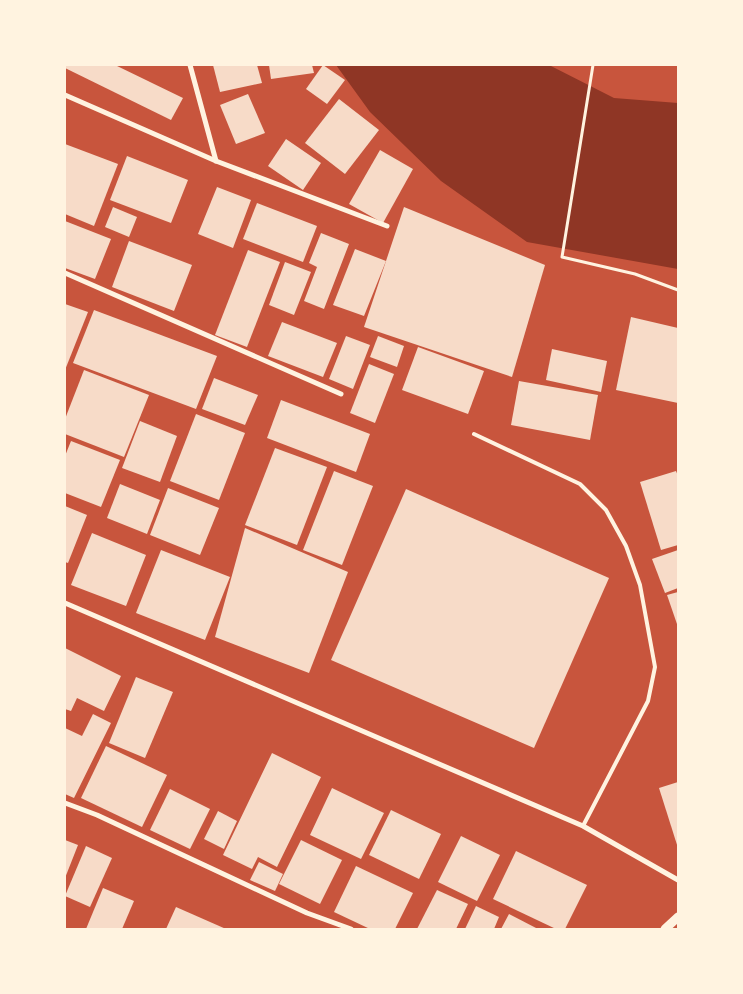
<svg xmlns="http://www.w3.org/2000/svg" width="743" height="994" viewBox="0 0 743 994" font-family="'Crimson Pro',serif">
<rect width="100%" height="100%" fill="#c8553d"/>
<!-- water -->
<path fill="#8f3625" d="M336,65h213l65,33 64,5v166l-151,-27 -86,-61 -71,-69z"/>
<!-- building -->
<g fill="#f7dbc8">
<path d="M65,65h50l68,33 -12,22 -106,-52z"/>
<path d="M213,65h44l5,18 -42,9z"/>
<path d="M269,65h43l2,8 -43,6z"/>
<path d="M323,65l22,15 -18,24 -21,-15z"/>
<path d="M248,94l17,39 -29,11 -16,-39z"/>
<path d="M339,99l40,31 -34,44 -40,-31z"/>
<path d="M286,139l35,24 -18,27 -35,-24z"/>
<path d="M65,144l53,20 -24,62 -29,-12z"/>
<path d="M380,150l33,19 -30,54 -34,-19z"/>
<path d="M127,156l61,24 -17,43 -61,-23z"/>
<path d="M217,187l34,13 -18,48 -35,-14z"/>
<path d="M257,203l60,23 -14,36 -60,-23z"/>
<path d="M113,207l24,10 -8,20 -24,-10z"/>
<path d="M404,207l141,58 -33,112 -148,-50z"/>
<path d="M65,221l46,18 -16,40 -30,-11z"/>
<path d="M321,233l28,11 -25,65 -20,-8 13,-34 -8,-4z"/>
<path d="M129,241l63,24 -18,46 -62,-24z"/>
<path d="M355,249l31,12 -22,55 -31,-11z"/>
<path d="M248,250l32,12 -33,85 -32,-12z"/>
<path d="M285,262l26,10 -17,43 -25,-10z"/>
<path d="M65,304l23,8 -23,58z"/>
<path d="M94,310l123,46 -21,53 -123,-46z"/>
<path d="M631,317l47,11v75l-62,-13z"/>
<path d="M282,322l55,21 -14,34 -55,-21z"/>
<path d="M346,336l24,9 -17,44 -24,-10z"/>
<path d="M378,336l26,10 -7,21 -27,-10z"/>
<path d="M418,347l66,24 -16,43 -66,-24z"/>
<path d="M552,349l55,12 -6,31 -55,-12z"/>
<path d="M369,364l25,10 -19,49 -25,-10z"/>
<path d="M84,370l65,25 -25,62 -59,-23v-15z"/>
<path d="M214,378l44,17 -13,30 -43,-16z"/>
<path d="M519,381l79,14 -8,45 -79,-15z"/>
<path d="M281,400l89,34 -14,38 -89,-34z"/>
<path d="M196,414l49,19 -26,67 -49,-19z"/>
<path d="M140,421l37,15 -17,46 -38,-14z"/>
<path d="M71,441l49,19 -19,47 -36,-14v-37z"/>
<path d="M275,448l52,19 -30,78 -52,-20z"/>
<path d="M334,471l39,15 -31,79 -39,-15z"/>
<path d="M676,471l2,5v69l-17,5 -21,-68z"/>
<path d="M120,484l40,16 -13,34 -40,-16z"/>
<path d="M168,488l51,20 -19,47 -50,-20z"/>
<path d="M406,489l203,89 -75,170 -203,-88z"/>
<path d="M65,506l22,9 -19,48 -3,-1z"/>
<path d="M245,528l103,44 -39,101 -94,-36z"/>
<path d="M92,533l54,22 -20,51 -55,-21z"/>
<path d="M161,550l69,27 -25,63 -69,-27z"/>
<path d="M678,550v38l-13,5 -13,-34z"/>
<path d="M678,592v35l-11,-32z"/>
<path d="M65,648l56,28 -17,35 -27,-13 -6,13 -6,-2z"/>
<path d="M136,677l37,15 -28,66 -36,-15z"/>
<path d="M93,714l18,9 -37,75 -9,-4v-66l17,8z"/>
<path d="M106,746l61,29 -25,52 -61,-29z"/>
<path d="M272,753l49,24 -44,90 -19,-10 -6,12 -29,-14z"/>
<path d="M678,782v66l-19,-60z"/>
<path d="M332,788l52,25 -23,46 -51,-24z"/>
<path d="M170,789l40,20 -20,40 -40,-19z"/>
<path d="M391,810l50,24 -22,45 -50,-24z"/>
<path d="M218,811l19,10 -13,28 -20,-10z"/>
<path d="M461,836l39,19 -23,46 -39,-19z"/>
<path d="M65,840l13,5 -13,33z"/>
<path d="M301,840l41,20 -22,44 -41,-20z"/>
<path d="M86,846l26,12 -22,49 -25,-11z"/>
<path d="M516,851l71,34 -22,44h-9l-63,-30z"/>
<path d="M259,862l24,12 -8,17 -25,-11z"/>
<path d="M356,866l57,27 -18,36h-25l-36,-17z"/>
<path d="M103,888l31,13 -12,28h-36z"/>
<path d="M437,890l31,14 -12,25h-39z"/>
<path d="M476,906l23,11 -5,12h-29z"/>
<path d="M176,907l50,22h-60z"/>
<path d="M509,914l29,15h-37z"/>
</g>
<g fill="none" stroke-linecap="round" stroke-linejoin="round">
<!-- path -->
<path stroke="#fff3e0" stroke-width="3" d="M593,65l-31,192 73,17 43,16"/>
<!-- service -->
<path stroke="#fff3e0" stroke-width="4" d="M474,434l106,50 26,26 20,36 14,39 15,82 -7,34 -65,125"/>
<!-- minor -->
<g stroke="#fff3e0" stroke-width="5">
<path d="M190,65l26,96"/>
<path d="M65,95l151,66 171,65"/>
<path d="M65,273l276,121"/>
<path d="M65,603l518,223 95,54"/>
<path d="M65,803l32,12 210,98 44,16"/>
</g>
<!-- tertiary -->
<path stroke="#fff3e0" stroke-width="9" d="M665,929l13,-12"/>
</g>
<!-- border -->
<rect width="743" height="994" fill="none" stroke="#fff3e0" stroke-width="132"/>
</svg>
